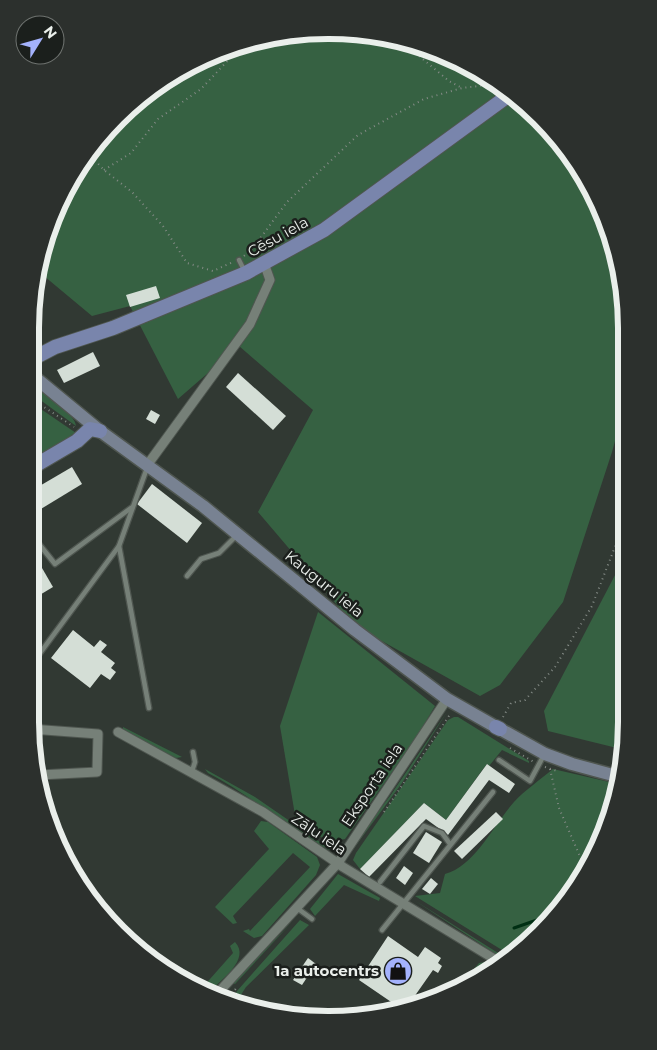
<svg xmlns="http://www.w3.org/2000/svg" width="657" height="1050" viewBox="0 0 657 1050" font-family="Montserrat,sans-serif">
<rect width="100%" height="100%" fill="#313933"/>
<!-- green -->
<g fill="#366142">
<path d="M289,33l116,7 105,52 77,88 30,71 9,58v92l-14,51 -49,150 -63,83 -20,11 -125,-70 -97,-114 55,-102 -74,-64 -61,53 -48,-93 -38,10 -54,-45 15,-56 39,-68 87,-77z"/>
<path d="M32,383c10,10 44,31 44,43l-44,-32z"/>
<path d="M32,403l44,30 -2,5 -42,26z"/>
<path d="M625,556v194l-77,-19 -4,-20z"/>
<path d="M318,612l117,94 -19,32 -71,101 -16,3 -33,-21 -16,-95z"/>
<path d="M447,712l-45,71 -48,65 -2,-2 38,-50z"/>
<path d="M454,717h4l71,44v2l-27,-13 -13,16 -2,-2 -4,5 -37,51 -22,-17 -64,66 -7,-9 3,-7 92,-133z"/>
<path d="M123,727l59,30 -6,1 -53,-28z"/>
<path d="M205,769l50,28 71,49 14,-1 -11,5c-42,-22 -78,-55 -121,-77z"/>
<path d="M553,769l65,15 -14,51 -39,68 -55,52 -95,-59 25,-3 5,-19c30,-8 49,-50 69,-72 11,-12 26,-22 39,-33z"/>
<path d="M261,821l7,1 49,35 3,8 -4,10 -54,61 -8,2 -11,-7 6,-2 1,2 60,-64 -17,-14 -60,63 4,7 -4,1 -16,-15 -2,-2 54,-58 -15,-18z"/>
<path d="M338,874l42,24 -1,3 -35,-16 -29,31 -5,-7z"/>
<path d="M414,900l92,58 -1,2z"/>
<path d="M300,920l9,5 -63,62 -9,14 4,5 -7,-2 -1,-6 4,-7z"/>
<path d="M293,921l-58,63 -2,-1z"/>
<path d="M235,942c16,17 -14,38 -26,50l-7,-4 31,-35 -3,-7z"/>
<path d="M485,962l12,5 -13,8 -11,-5 6,-7z"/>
</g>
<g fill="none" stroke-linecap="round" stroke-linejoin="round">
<!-- stream -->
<path stroke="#002f13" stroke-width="3" d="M514,928l40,-14"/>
</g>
<!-- building -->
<g fill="#d4ded6">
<path d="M156,286l4,12 -30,9 -4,-12z"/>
<path d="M93,352l7,14 -36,17 -7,-13z"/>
<path d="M238,373l48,43 -13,14 -47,-43z"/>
<path d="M151,410l9,5 -5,9 -9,-5z"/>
<path d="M72,467l10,17 -51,31v-24z"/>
<path d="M152,484l50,39 -15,20 -50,-39z"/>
<path d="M31,549l22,38 -15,9 -7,-11z"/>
<path d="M73,630l21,17 6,-7 7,5 -6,7 14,11 -4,5 5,4 -6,8 -9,-6 -11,14 -39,-30z"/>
<path d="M487,764l28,20 -6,9 -20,-13 -41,55 -22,-16 -57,58 -9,-8 64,-66 22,17z"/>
<path d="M496,812l7,7 -41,40 -8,-8z"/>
<path d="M426,832l16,10 -13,21 -16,-10z"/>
<path d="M404,866l9,7 -8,12 -9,-7z"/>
<path d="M431,878l7,6 -8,10 -8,-5z"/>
<path d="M388,936l30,21 7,-10 16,11 -3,5 4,3 -4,7 -5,-3 -26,37 -7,1 -41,-28z"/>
<path d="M308,958l8,6 -14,21 -9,-5z"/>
</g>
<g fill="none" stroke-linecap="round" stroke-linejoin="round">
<!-- service casing -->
<g stroke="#4f5650" stroke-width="7">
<g id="service">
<path d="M239,260l6,12"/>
<path d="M32,347l5,8"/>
<path d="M147,468l-28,78 30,162"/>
<path d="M31,534l24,30 76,-56"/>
<path d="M187,576l14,-17 18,-6 18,-18"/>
<path d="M32,664l87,-118"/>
<path d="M499,760l31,21 14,-26"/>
<path d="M192,771l3,-9 -2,-10"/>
<path d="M380,882l44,-56 18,7 8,11"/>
<path d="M297,908l15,11"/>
<path d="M382,930l111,-138"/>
<path d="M279,1012l2,-2"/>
</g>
</g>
<!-- minor casing -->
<g stroke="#4f5650" stroke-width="11">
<g id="minor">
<path d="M148,464l102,-140 20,-44 -6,-17"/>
<path d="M31,729l67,5 -1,38 -58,3"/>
<path d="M118,732l145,80 80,55 158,96"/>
<path d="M216,995l122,-132 109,-164"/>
</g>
</g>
<!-- secondary casing -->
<g stroke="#4f5650" stroke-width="15">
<g id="secondary">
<path d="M32,375l68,56 103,75 152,124 92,69 49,28"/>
<path d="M500,729l45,25 27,10 48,13"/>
</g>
</g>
<!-- primary casing -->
<g stroke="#4f5650" stroke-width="16">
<g id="primary">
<path d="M32,359l23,-12 58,-19 133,-55 78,-43 188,-137"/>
<path d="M31,468l46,-27 13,-12 10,2"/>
<path d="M496,727l4,2"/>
</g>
</g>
<!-- path -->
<g stroke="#848b86" stroke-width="2" stroke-dasharray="1 4" stroke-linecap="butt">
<path d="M400,40l49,41 13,7"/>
<path d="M88,153l16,17 28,22 31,34 24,37 26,8 20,-9"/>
<path d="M104,170l27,-17 27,-34 43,-30 33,-35 12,-7"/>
<path d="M244,256l9,-8 34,-46 71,-67 66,-36 38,-11 33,-4"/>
<path d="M32,399l42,28"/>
<path d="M503,717l8,-14 14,-3 30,-33 37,-61 33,-85"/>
<path d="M510,748l24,14"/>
<path d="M545,767l12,4"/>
<path d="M550,769l9,39 26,60"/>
<path d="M384,812l67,-99"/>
<path d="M230,1003v-7l8,-10"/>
</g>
<!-- service -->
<use href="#service" stroke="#768078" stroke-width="4.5"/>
<!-- minor -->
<use href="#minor" stroke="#768078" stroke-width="9"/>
<!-- secondary -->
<use href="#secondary" stroke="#788292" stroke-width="12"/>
<!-- primary -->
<use href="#primary" stroke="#7985ac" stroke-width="14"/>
</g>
<!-- icons -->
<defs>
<g id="shop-disc" transform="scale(1.4375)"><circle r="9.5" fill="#a4b2fc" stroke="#1b1f1c"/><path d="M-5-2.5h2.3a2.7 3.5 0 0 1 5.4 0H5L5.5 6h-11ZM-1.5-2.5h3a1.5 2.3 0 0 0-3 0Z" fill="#111"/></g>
</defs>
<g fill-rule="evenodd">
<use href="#shop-disc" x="398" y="971"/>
</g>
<g text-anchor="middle" stroke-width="5" stroke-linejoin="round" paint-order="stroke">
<!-- street labels -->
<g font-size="15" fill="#eaefeb" stroke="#1b1f1c">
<text transform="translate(278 237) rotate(-29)" y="5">Cēsu iela</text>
<text transform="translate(324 584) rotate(39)" y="5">Kauguru iela</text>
<text transform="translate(372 785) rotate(-56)" y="5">Eksporta iela</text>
<text transform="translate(319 834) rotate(34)" y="5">Zāļu iela</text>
</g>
<!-- poi labels -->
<g font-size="15" font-weight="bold" fill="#eaefeb" stroke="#1b1f1c" text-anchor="end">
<text x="379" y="976">1a autocentrs</text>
</g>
</g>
<!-- crop -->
<path d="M0 0H657V1050H0ZM328 39H329A289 289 0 0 1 618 328V722A289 289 0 0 1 329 1011H328A289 289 0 0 1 39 722V328A289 289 0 0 1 328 39Z" fill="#2c302d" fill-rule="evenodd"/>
<path fill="none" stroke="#eaefeb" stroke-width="6" d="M328 39H329A289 289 0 0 1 618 328V722A289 289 0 0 1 329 1011H328A289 289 0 0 1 39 722V328A289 289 0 0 1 328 39Z"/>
<!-- north arrow -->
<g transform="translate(40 40) rotate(53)"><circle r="24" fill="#1b1f1c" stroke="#6e726f"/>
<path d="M0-4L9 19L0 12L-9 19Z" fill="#a4b2fc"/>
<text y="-8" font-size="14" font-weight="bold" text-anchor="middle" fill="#eaefeb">N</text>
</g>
</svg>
